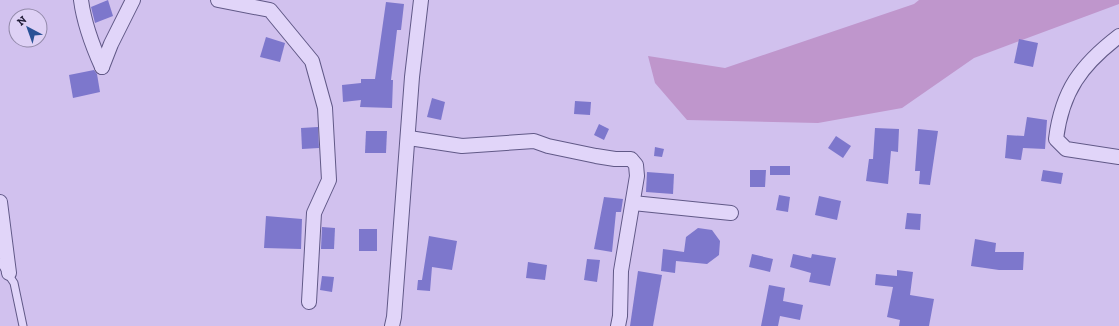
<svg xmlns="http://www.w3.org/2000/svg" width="1119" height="326" viewBox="0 0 1119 326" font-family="'Zilla Slab',serif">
<rect width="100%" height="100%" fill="#d1c1ee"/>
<!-- green -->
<path fill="#bf96cc" d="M919,0h200v4l-145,54 -72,50 -84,15 -131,-3 -32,-37 -7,-27 77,12 189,-64z"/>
<!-- building -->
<g fill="#7d77cc">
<path d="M108,0l5,16 -18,7 -4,-16z"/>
<path d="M386,2l18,2 -3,26h-4l-6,50h2l-1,28 -32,-1 1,-7 -18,2 -1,-17 19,-2v-4h14z"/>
<path d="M266,37l19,6 -5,19 -20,-5z"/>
<path d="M1019,39l19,4 -5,24 -19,-4z"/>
<path d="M94,70l3,4 3,18 -27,6 -4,-23z"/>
<path d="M432,98l13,4 -4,18 -14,-3z"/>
<path d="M575,101l16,1 -1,13 -16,-1z"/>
<path d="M1027,117l20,3 -2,29 -22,-1 -2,12 -16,-2 2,-23 17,1z"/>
<path d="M599,124l10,5 -5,11 -10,-5z"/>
<path d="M318,127l1,21 -17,1 -1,-21z"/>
<path d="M875,128l24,1 -1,23 -7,-1 -3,33 -22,-3 3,-22h4z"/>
<path d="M918,129l20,2 -8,54 -11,-1 1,-13h-5z"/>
<path d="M366,131h21l-1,22h-21z"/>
<path d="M836,136l15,10 -8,12 -15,-10z"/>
<path d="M655,147l9,2 -2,8 -8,-1z"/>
<rect x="770" y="166" width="20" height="9"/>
<path d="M750,170h16l-1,17h-15z"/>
<path d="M1043,170l20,3 -2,11 -20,-3z"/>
<path d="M647,172l27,2 -1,20 -27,-2z"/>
<path d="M779,195l11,2 -2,15 -12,-2z"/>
<path d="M819,196l22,5 -4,19 -22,-5z"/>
<path d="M604,197l19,2 -2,13h-5l-4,40 -18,-3z"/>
<path d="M907,213l14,1 -1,16 -15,-1z"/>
<path d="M266,216l36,3 -1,30 -37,-1z"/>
<path d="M322,227l13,1 -1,21h-13z"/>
<path d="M698,228l14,2 8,11 -1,14 -12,9 -31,-3 -1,12 -14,-2 2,-22 21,3 2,-15z"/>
<rect x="359" y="229" width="18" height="22"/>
<path d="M429,236l28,5 -5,29 -20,-3 -2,24 -13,-1 1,-10h4z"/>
<path d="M975,239l21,4 -1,9h29l-1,18h-24l-28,-4z"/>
<path d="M752,254l21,5 -3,13 -21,-5z"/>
<path d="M793,254l18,4 1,-4 24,4 -6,28 -21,-4 2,-9 -21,-6z"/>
<path d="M587,259l13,1 -3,22 -13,-2z"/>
<path d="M528,262l19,3 -2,15 -19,-2z"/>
<path d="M897,270l16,2 -3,23 24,4 -5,27h-30l1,-6 -13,-3 6,-30 -18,-2 1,-11 21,2z"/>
<path d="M638,271l24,4 -9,51h-23z"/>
<path d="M322,276l12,1 -2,15 -12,-2z"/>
<path d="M769,285l16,3 -2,13 20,4 -3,15 -20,-4 -2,10h-17z"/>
</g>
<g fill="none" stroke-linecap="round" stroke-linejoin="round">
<!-- lane casing -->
<g stroke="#615987" stroke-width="9">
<path id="lane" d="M0,262l14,21 9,43"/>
</g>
<!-- street casing -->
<g stroke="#615987" stroke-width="16">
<g id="street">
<path d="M81,0c3,23 12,47 21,67"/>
<path d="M218,0l52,10 42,51 13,47 4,72 -15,33 -5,89"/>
<path d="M1119,36c-38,29 -57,55 -63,103l10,10 53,8"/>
<path d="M102,67l9,-23 22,-44"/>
<path d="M409,138l53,8 72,-5 14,5 48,10 19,3h16l5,6 1,11 -16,95 -1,45 -2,10"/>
<path d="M0,202l9,71"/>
<path d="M633,203l98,10"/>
<path d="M392,326l2,-9 18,-240 9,-77"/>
</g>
</g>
<!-- lane -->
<use href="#lane" stroke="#e1d5f9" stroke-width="7"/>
<!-- street -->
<use href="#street" stroke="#e1d5f9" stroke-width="14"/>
</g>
<!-- north arrow -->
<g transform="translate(28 28) rotate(319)"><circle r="19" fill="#ded1f5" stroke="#9289a9"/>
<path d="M0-3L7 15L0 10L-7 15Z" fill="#295196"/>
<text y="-6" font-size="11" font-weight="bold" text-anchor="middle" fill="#211d37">N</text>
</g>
</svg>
